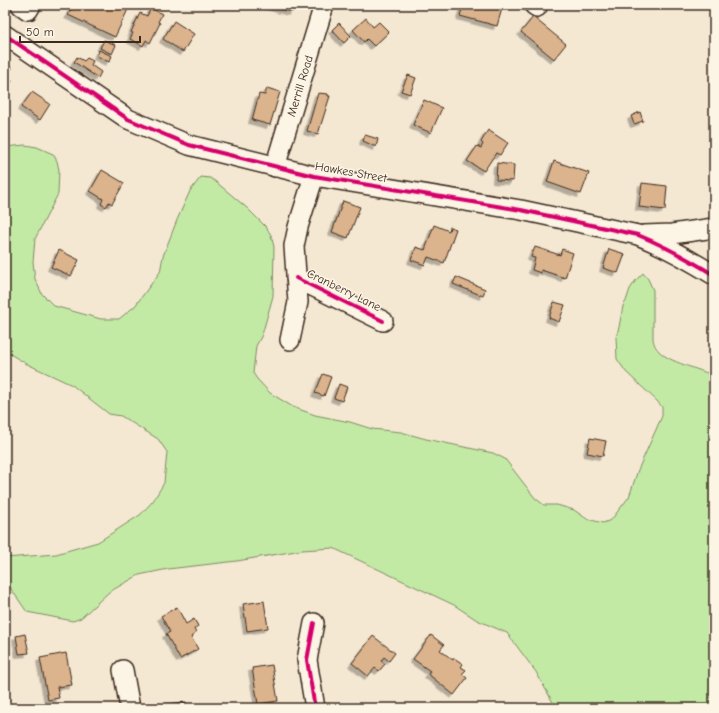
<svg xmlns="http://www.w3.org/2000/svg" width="719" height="713" viewBox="0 0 719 713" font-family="'Comic Neue',sans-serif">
<defs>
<filter id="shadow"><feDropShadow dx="-3.5" dy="3.5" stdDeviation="0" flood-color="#0004"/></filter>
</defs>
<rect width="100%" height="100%" fill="#f5e8d3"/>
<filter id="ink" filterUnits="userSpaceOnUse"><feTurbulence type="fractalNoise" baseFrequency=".025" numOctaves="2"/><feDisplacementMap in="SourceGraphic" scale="8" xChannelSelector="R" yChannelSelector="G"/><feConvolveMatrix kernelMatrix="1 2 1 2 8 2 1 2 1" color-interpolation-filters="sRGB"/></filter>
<g filter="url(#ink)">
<!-- green -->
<path fill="#c2eaa5" stroke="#7e8a62" d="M25,145l12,2 16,7 4,7 2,9 -1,24 -23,45 -2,23 2,17 7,15 12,12 47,13h18l16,-13 25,-34 3,-16 14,-36 13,-29 11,-14 9,1 6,4 31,26 19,19 5,8 3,12 -1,49 -11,39 -6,11 -3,27 4,6 13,14 23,14 22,8 35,7 22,7 29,3 25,7 67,14 12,6 30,39 9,7h13l17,5 13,9 16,4 8,-3 18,-23 9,-27 24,-54v-9l-5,-6 -31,-29 -9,-13 -1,-22 3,-10 4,-21 3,-5 4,-12 6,-9 7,-7 5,6 5,11v49c1,5 2,8 6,12 9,11 41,18 55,25v332h-158l-20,-36 -29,-39 -30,-13 -23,-15 -121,-57 -31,2 -65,11 -69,8 -29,6 -30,17 -28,26 -8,3 -46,-9 -22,-32v-22l51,-4 42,-12 42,-27 13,-14 11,-18 3,-31 -9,-13 -37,-23 -12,-2 -37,-29 -47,-22 -20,-12v-204z"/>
<!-- building -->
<g fill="#dbb38c" stroke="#3b2a1e" filter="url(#shadow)">
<path d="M73,5h57l-15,32 -47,-22z"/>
<path d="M266,5h28l-2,7z"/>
<path d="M463,5h40l-6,21 -37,-10z"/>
<path d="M151,8l11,6 -4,8 2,1 -10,20 -4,-3 -3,6 -13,-7 3,-6 -2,-1 9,-19 7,3z"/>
<path d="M533,17l33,27 -12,15 -33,-27z"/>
<path d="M366,18l7,9 6,-5 10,10 -15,14 -7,-7 -3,3 -11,-12z"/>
<path d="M174,21l20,13 -11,18 -20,-13z"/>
<path d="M339,23l12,13 -7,7 -12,-13z"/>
<path d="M104,40l12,5 -4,9 -12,-6z"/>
<path d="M99,50l13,6 -3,6 -12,-6z"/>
<path d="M77,57l7,4 3,-3 6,3 -2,4 10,7 -3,6 -24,-16z"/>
<path d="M6,63l6,5 -6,9 6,4 -7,10z"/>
<path d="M408,75l8,3 -6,16 -9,-3z"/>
<path d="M267,88l13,4 -10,33 -18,-5 7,-26 6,1z"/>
<path d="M32,92l18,12 -10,16 -19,-13z"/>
<path d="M318,93l10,1v2h2l-12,38 -11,-3z"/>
<path d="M424,100l18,8 -11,25 -18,-8z"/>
<path d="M640,112l3,9 -9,3 -3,-8z"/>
<path d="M488,130l20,13 -8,12 -4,-2 -12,18 -17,-10 10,-15 4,2 2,-4 -2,-2z"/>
<path d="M365,135l13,4 -2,8 -13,-6z"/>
<path d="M554,161l35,12 -8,21 -34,-12z"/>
<path d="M497,163l17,2 -1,16 -17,-1z"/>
<path d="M102,170l22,13 -12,21 -3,-2 -3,5 -5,-3 2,-5 -13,-8z"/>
<path d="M642,183l25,3 -2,24 -26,-3z"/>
<path d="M343,201l17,6 -12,31 -16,-6z"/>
<path d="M434,225l15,6 1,-4 6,2 -12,34 -16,-6 -3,8 -14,-5 5,-13 9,3z"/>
<path d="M535,247l25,8 2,-6 11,4 -8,25 -24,-8v3l-9,-3 3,-12 -4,-1z"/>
<path d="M609,249l16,5 -7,19 -15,-5z"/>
<path d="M59,250l20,10 -8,16 -20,-9z"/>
<path d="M456,277l29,12 -2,7 -30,-12z"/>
<path d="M554,302l11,3 -6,17 -10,-4z"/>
<path d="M323,374l8,3 -7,19 -9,-3z"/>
<path d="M339,384l8,3 -5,14 -8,-3z"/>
<path d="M590,438l16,3 -3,15 -16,-3z"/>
<path d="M264,601l4,27 -21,3 -4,-27z"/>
<path d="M177,607l9,17 8,-5 4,7 -4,3 2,4 -5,4 7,12 -18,10 -14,-25 4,-2 -9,-16z"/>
<path d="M25,634l4,19 -10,1 -3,-18z"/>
<path d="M431,635l13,10 -4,5 13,10 1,-2 9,6 -2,3 5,3 -4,4 5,4 -13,17 -26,-21 2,-3 -17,-12z"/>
<path d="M373,636l22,17 -6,8 -5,-4 -3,4 4,3 -6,7 -4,-3 -7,8 -16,-13z"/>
<path d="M66,653l6,32 -15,2 2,11 -11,2 -8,-42z"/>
<path d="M272,665l6,36 -20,3 -6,-36z"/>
<path d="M186,702v6h-20v-4z"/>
</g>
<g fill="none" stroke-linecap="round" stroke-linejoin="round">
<!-- minor casing -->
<g stroke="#3b2a1e" stroke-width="22">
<g id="minor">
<path d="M21,5l7,5 3,-5"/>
<path d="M534,5l3,2"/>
<path d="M5,35l123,84 61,26 125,31 207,34 117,25c27,11 52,25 76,40"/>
<path d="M275,167l49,-162"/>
<path d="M644,235l28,-1 42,-6"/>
<path d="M296,278l87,43"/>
<path d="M290,340l8,-38 -4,-56 4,-19 16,-51"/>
<path d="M314,623l-7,37 8,48"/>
<path d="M123,670l7,38"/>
</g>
</g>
<!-- minor -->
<use href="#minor" stroke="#fcf5e5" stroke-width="19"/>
<!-- cycleway casing -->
<g stroke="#fcf5e5" stroke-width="6">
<g id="cycleway">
<path d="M5,35l123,84 61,26 125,31 207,34 117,25c27,11 52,25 76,40"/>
<path d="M296,278l87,43"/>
<path d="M314,623l-7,37 8,48"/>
</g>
</g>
<!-- cycleway -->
<use href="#cycleway" stroke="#d6006c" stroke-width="4"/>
</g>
</g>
<g text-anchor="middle" stroke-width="3" stroke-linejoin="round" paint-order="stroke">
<!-- street labels -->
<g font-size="12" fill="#3b2a1e" stroke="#fcf5e5">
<text transform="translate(300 86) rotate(-73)" y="4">Merrill Road</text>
<text transform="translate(351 172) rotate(10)" y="4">Hawkes Street</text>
<text transform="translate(344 290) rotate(26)" y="4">Cranberry Lane</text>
</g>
</g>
<!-- margin -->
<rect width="719" height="713" fill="none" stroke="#fcf5e5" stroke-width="20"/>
<rect x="10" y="10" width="699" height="693" fill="none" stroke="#3b2a1e" stroke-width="1.5" filter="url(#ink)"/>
<!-- scale -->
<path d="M20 36v6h120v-6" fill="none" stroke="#3b2a1e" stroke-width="2"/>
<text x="26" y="36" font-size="12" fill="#3b2a1e" stroke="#fcf5e5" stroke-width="3" paint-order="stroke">50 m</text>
</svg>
